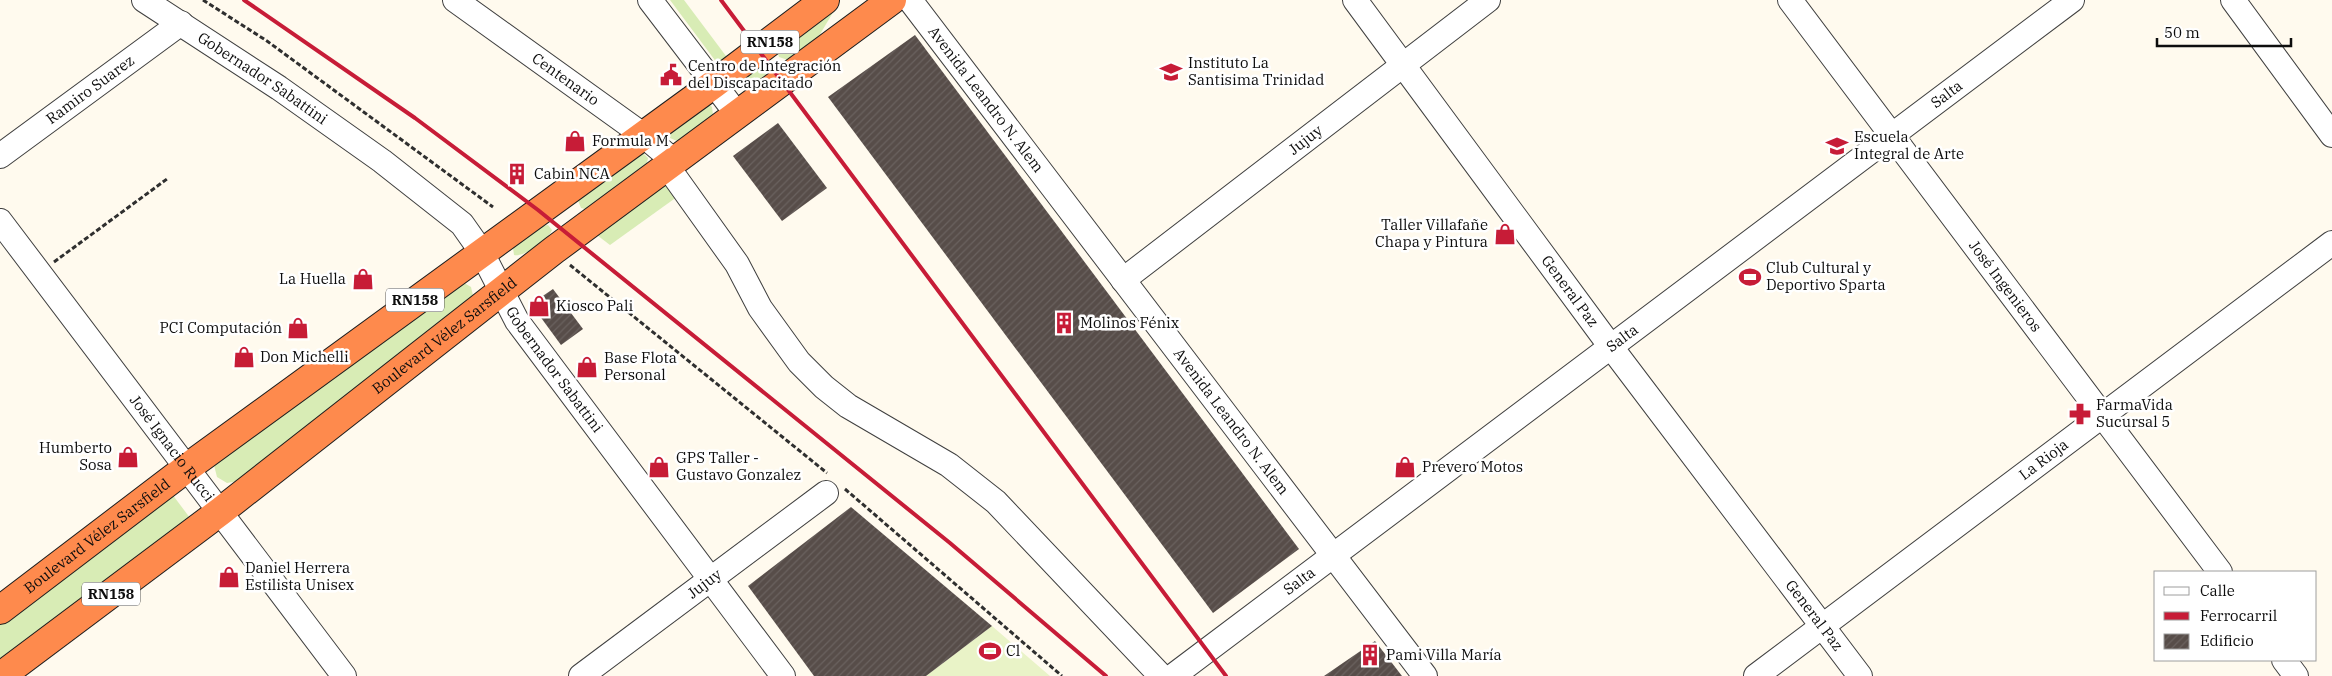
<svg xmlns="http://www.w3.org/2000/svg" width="2332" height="676" viewBox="0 0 2332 676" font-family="'IBM Plex Serif',serif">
<defs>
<pattern id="building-hatch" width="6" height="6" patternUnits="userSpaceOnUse" patternTransform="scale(1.25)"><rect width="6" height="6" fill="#574d49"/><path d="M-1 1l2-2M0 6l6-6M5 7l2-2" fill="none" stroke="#6a625f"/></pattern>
</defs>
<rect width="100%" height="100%" fill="#fffaee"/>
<!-- grass -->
<g fill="#d8ecb5">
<path d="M670,0h14l45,60 -8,4 -4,-1z"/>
<path d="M835,9l-16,27 -31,24 -9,-3 -2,-6z"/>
<path d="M761,65l4,5 1,5 -20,15 -9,-2 -1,-4z"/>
<path d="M707,103l5,4 1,8 -36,26 -7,-3 -2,-6z"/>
<path d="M642,152l6,6 -1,5 -62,46 -4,-1 -4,-10z"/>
<path d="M666,180l15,14 -71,51 -17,-13z"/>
<path d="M548,225l4,5c-3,9 -29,28 -38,25l-1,-7 2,-3 27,-19z"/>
<path d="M461,281l10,6 3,13 -236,181 -11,2 -10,-6 -3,-12z"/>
<path d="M172,494l18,24 -190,143v-37z"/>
</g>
<!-- pitch -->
<path fill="#e9f3c7" d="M992,626l58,50h-124z"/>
<!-- building -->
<g fill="url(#building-hatch)">
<path d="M915,35l384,514 -86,64 -385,-516z"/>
<path d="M778,123l49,65 -45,33 -49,-65z"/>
<path d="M553,289l30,40 -22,16 -30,-41z"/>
<path d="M851,507l141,119 -66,50h-112l-66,-90z"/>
<path d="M1375,641l27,35h-78z"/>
</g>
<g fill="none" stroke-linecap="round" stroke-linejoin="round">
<!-- minor casing -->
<g stroke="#404040" stroke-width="26">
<g id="minor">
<path id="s1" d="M144,0l135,88 103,73 80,63 19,27 36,70 266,355"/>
<path id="s2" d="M455,0l188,135 31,26"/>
<path d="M650,0l87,114"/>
<path id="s3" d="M910,0l515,676"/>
<path id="s4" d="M1355,0l256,347 249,329"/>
<path id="s5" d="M1790,0l430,572"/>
<path d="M2233,0l99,135"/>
<path id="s6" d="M0,156l181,-133"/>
<path d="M667,166l70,98 23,44 39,54 25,25 24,19 101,59 47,37 165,174"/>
<path id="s7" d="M0,221l344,455"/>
<path id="s8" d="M1123,280l365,-280"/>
<path d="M2284,660l12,16"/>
<path id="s9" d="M581,676l245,-183"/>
<path id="s10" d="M1173,676l899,-676"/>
<path id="s11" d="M1756,676l576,-433"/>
</g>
</g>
<!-- highway casing -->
<g stroke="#1e1e1e" stroke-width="30">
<g id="highway">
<path id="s12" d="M0,610l188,-143 526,-383 111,-84"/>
<path id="s13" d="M1,676l220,-165 333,-261 338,-250"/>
</g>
</g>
<!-- path -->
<g stroke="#2f2f2f" stroke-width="3" stroke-dasharray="5 2.5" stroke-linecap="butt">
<path d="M203,0l64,41 226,166"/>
<path d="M54,262l113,-83"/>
<path d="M570,265l257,208"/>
<path d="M845,489l217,187"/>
</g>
<!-- minor -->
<use href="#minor" stroke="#fff" stroke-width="24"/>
<!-- highway -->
<use href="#highway" stroke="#fe8a4d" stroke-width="28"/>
<!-- rail -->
<g stroke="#c71c37" stroke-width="4">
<path d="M244,0l171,118 123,92 412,333 156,133"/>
<path d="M721,0l505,676"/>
</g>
</g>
<!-- icons -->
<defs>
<g id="school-bare" transform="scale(1.725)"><path d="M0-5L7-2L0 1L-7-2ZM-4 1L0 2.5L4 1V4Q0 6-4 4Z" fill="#c71c37" stroke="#fff" stroke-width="2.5" paint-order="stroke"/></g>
<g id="civic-bare" transform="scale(1.725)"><path d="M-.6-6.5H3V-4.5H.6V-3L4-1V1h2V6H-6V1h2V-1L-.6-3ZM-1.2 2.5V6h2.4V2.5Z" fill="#c71c37" stroke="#fff" stroke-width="2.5" paint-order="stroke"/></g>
<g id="shop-bare" transform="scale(1.725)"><path d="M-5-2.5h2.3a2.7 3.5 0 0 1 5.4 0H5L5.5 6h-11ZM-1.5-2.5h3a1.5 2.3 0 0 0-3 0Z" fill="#c71c37" stroke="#fff" stroke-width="2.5" paint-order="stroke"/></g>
<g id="building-bare" transform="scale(1.725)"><path d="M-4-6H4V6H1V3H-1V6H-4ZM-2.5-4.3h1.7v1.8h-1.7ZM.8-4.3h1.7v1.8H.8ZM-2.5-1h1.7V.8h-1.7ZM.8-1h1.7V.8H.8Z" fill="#c71c37" stroke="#fff" stroke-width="2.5" paint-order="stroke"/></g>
<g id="stadium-bare" transform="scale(1.725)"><path d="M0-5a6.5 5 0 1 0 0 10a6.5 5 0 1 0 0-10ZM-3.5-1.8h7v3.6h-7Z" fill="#c71c37" stroke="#fff" stroke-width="2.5" paint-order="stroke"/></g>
<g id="pharmacy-bare" transform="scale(1.725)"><path d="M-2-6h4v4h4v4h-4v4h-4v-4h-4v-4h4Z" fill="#c71c37" stroke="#fff" stroke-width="2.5" paint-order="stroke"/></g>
</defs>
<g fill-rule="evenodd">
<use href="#school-bare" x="1171" y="72"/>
<use href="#civic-bare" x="671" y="75"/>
<use href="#shop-bare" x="575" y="141"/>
<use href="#school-bare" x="1837" y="146"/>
<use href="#building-bare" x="517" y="174"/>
<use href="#shop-bare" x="1505" y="234"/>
<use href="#stadium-bare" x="1750" y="277"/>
<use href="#shop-bare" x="363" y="279"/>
<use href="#shop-bare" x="539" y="306"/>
<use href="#building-bare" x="1064" y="323"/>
<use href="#shop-bare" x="298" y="328"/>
<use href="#shop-bare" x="244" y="357"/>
<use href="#shop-bare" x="587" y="367"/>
<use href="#pharmacy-bare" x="2080" y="414"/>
<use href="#shop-bare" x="128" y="457"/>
<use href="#shop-bare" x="659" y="467"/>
<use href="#shop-bare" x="1405" y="467"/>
<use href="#shop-bare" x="229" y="577"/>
<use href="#stadium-bare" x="990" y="651"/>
<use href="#building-bare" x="1370" y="655"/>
</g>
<g text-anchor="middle" stroke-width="5" stroke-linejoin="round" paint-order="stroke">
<!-- shield labels -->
<g fill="#fff" stroke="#565656" stroke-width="1">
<rect x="741" y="30.5" width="58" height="23" rx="4"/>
<rect x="386" y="288.5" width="58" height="23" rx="4"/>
<rect x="82" y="582.5" width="58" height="23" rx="4"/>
</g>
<g font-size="14" font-weight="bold" fill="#0d0d0d">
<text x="770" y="47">RN158</text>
<text x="415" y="305">RN158</text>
<text x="111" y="599">RN158</text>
</g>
<!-- poi labels -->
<g font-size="15" fill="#0d0d0d" stroke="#fff" text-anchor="start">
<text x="1188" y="68">Instituto La<tspan x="1188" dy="17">Santisima Trinidad</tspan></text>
<text x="688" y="71">Centro de Integración<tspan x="688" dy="17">del Discapacitado</tspan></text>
<text x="1854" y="142">Escuela<tspan x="1854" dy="17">Integral de Arte</tspan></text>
<text x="592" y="146">Formula M</text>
<text x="534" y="179">Cabin NCA</text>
<text x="1488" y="230" text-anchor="end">Taller Villafañe<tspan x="1488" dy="17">Chapa y Pintura</tspan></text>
<text x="1766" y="273">Club Cultural y<tspan x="1766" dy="17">Deportivo Sparta</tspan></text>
<text x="346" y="284" text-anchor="end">La Huella</text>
<text x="556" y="311">Kiosco Pali</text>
<text x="1080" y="328">Molinos Fénix</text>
<text x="282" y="333" text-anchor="end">PCI Computación</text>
<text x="260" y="362">Don Michelli</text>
<text x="604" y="363">Base Flota<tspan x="604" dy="17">Personal</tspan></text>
<text x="2096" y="410">FarmaVida<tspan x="2096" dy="17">Sucursal 5</tspan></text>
<text x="112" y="453" text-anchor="end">Humberto<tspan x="112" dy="17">Sosa</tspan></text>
<text x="676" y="463">GPS Taller -<tspan x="676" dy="17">Gustavo Gonzalez</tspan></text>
<text x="1422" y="472">Prevero Motos</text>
<text x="245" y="573">Daniel Herrera<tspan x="245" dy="17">Estilista Unisex</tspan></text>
<text x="1006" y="656">Cl</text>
<text x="1386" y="660">Pami Villa María</text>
</g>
<!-- street labels -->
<g font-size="15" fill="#0d0d0d" stroke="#fff">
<text dy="5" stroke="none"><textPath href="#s1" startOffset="142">Gobernador Sabattini</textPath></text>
<text dy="5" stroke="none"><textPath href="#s2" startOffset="136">Centenario</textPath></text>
<text dy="5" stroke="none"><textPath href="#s6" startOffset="112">Ramiro Suarez</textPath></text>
<text dy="5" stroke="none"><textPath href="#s10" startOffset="968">Salta</textPath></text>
<text dy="5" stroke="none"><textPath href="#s3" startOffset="125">Avenida Leandro N. Alem</textPath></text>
<text dy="5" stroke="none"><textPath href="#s8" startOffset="230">Jujuy</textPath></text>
<text dy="5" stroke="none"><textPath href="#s5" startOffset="358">José Ingenieros</textPath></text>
<text dy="5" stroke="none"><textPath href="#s4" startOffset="362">General Paz</textPath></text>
<text dy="5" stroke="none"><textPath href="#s13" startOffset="559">Boulevard Vélez Sarsfield</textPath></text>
<text dy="5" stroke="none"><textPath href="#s10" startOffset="562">Salta</textPath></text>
<text dy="5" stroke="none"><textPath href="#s1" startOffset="562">Gobernador Sabattini</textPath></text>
<text dy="5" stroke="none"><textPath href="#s3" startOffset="530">Avenida Leandro N. Alem</textPath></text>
<text dy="5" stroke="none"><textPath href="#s7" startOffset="285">José Ignacio Rucci</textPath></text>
<text dy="5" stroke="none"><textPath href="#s11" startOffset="360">La Rioja</textPath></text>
<text dy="5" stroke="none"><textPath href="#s12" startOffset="122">Boulevard Vélez Sarsfield</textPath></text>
<text dy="5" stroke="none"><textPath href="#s10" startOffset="158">Salta</textPath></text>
<text dy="5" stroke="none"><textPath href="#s9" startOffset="154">Jujuy</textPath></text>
<text dy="5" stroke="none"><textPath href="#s4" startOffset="768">General Paz</textPath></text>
</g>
</g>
<!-- legend -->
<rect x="2154" y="571" width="162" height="90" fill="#ffffff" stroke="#9e9e9e"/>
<rect x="2164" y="587" width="25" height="8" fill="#ffffff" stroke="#9e9e9e"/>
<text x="2200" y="596" font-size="15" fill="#0d0d0d">Calle</text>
<rect x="2164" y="612" width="25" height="8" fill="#c71c37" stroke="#9e9e9e"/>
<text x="2200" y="621" font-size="15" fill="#0d0d0d">Ferrocarril</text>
<rect x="2164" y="634" width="25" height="15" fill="url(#building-hatch)" stroke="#9e9e9e"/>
<text x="2200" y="646" font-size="15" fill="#0d0d0d">Edificio</text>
<!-- scale -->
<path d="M2157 38v8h134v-8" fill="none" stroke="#0d0d0d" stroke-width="2.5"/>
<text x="2164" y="38" font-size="15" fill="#0d0d0d" stroke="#ffffff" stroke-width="4" paint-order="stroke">50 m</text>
</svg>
